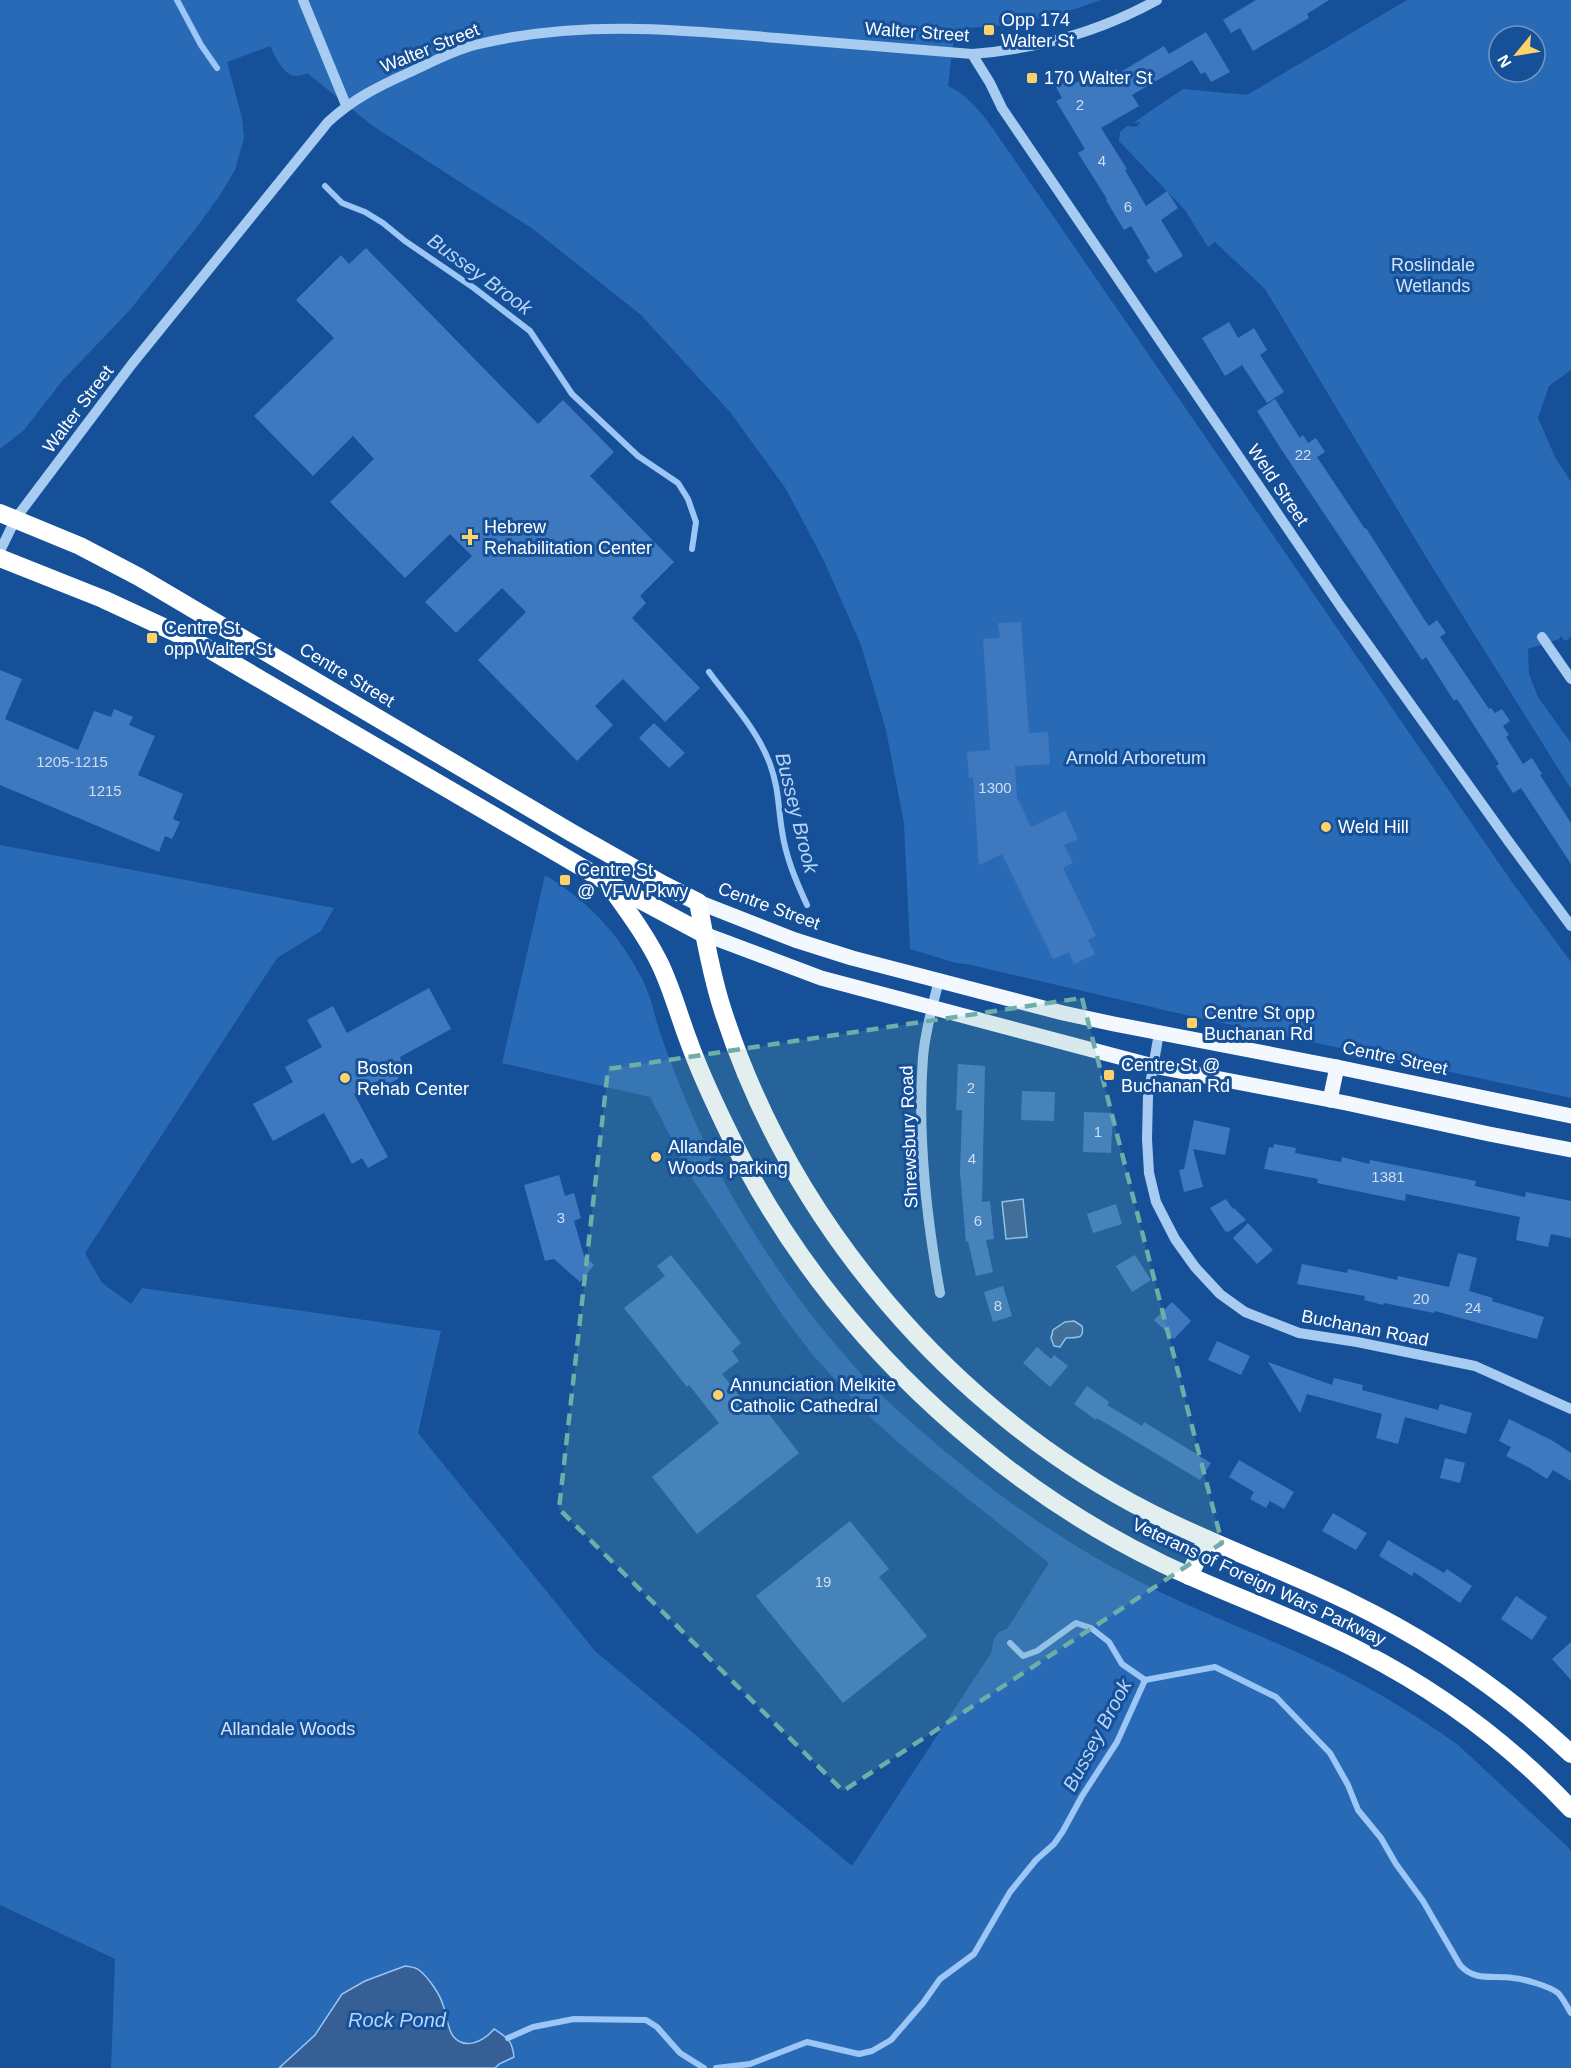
<svg xmlns="http://www.w3.org/2000/svg" width="1571" height="2068" viewBox="0 0 1571 2068" font-family="Arial,sans-serif">
<rect width="100%" height="100%" fill="#155098"/>
<!-- green -->
<g fill="#296ab6" fill-rule="evenodd">
<path d="M0,0h1101l-35,12 -48,12 -63,5 -7,57c18,8 29,22 41,37l523,759 59,80v136l-385,-83 -219,-51 -11,-1 -46,-14 -6,-126 -18,-93 -25,-85 -37,-84 -38,-72 -56,-77 -89,-97 -108,-86 -160,-103 -66,-53c-3,1 -6,3 -10,3 -13,1 -22,-20 -27,-30l-43,16 15,56 2,20 -9,32 -15,25 -23,32 -68,84 -66,69 -39,50 -24,19z"/>
<path d="M1407,0h164v370l-22,16 -11,32 17,39 16,25v155l-6,4 -4,-5 -2,3 -31,10 1,25 9,23 33,46v46l-145,-232 -161,-268 -50,-47 -7,5 -23,-37 -66,-69 1,-9 7,-6 9,1 5,-5 -8,1 50,-34 64,6zM1499,36h36v36h-36z"/>
<path d="M0,845l334,63 -13,23 -44,27 -192,295 17,30 29,21 11,-16 299,43 -23,102 177,218 257,215 139,-213 3,-14 5,-7 8,-3 42,-66 -129,-102 -28,-24 -30,-28 -50,-55 -29,-38 -93,-141 -40,-78 -148,-34 43,-188c38,23 70,54 91,93 3,6 7,11 9,17 8,18 11,38 18,56 16,44 33,86 54,127 43,83 100,161 165,228 12,12 26,23 39,35 67,59 141,111 221,152 57,29 117,51 174,78 49,23 97,52 141,83l110,102 4,5v217h-1460l4,-109 -115,-54z"/>
</g>
<!-- water -->
<g fill="#366095" stroke="#9bc6f5" stroke-width="1.5">
<path d="M1023,1199l4,38 -21,2 -4,-37z"/>
<path d="M1074,1321l8,5c3,14 -6,11 -16,12l-6,9 -6,-1 -3,-8 2,-8 12,-8z"/>
<path d="M405,1966c5,1 10,1 14,4 9,7 21,24 24,35 4,9 4,23 10,31 12,15 31,5 41,-7 14,9 18,11 20,28l-15,7 -4,4h-216l36,-33 27,-41 23,-13z"/>
</g>
<g fill="none" stroke-linecap="round" stroke-linejoin="round">
<!-- stream -->
<g stroke="#9bc6f5" stroke-width="6">
<path d="M177,0l24,45 16,23"/>
<path d="M325,186l17,17 23,9 18,11 22,18 69,47 56,43 42,63 66,62 40,27 10,16 8,23 -4,27"/>
<path d="M709,672c22,30 48,57 61,92 9,25 8,42 12,67 4,27 14,50 25,74"/>
<path d="M1010,1643l13,13 14,-5 39,-28 15,5 18,14 13,22 23,16"/>
<path d="M1145,1680l70,-13 61,30 54,56 18,32 10,25 23,28 15,26 27,37 37,64c15,17 33,10 53,13 11,1 36,8 45,15 5,5 9,14 13,20"/>
<path d="M508,2038l25,-11 41,-8 72,1 11,7 23,26 24,15"/>
<path d="M716,2068l34,-4 57,-22 52,12 13,-3 19,-11 32,-37 17,-24 34,-25 36,-62 26,-32 18,-16 9,-13 19,-35 35,-54 28,-62"/>
</g>
</g>
<!-- building -->
<g fill="#3e79c0">
<path d="M1256,0h73l-22,14 2,4 -56,33 -13,-23 -9,5 -8,-13z"/>
<path d="M1206,32l24,40 -19,10 -6,-10 -4,2 -9,-14 -60,35 7,11 -38,22 26,41 -2,1 21,36 21,-15 11,17 -17,12 22,36 -28,17 -9,-13 4,-2 -19,-32 -7,4 -18,-30 1,-1 -29,-46 7,-4 -29,-48 6,-3 -6,-11 16,-10 4,6 4,-3 2,4 20,-12 3,4 11,-7 3,4 45,-27 5,8z"/>
<path d="M366,248l172,176 25,-24 51,52 -24,24 84,86 -34,34 6,7 -14,15 68,70 -35,34 -42,-43 -28,27 18,19 -36,36 -99,-101 48,-48 -24,-24 -46,45 -31,-31 47,-46 -22,-22 -45,44 -75,-76 44,-43 -21,-23 -40,40 -59,-60 80,-78 -38,-38 45,-45 8,9z"/>
<path d="M1229,322l9,16 16,-10 13,22 -7,5 24,37 -17,11 -25,-38 -17,11 -23,-38z"/>
<path d="M1275,399l25,39 3,-3 5,8 8,-5 9,14 -8,5 48,72 1,-1 58,91 5,7 8,-6 9,13 -6,4 49,72 2,-1 4,5 7,-4 8,12 -7,5 6,9 -3,2 17,27 9,-6 10,16 -2,1 31,48v41l-50,-76 -8,5 -17,-27 3,-2 -42,-65 -3,2 -28,-44 -4,3 -141,-211 -24,-38z"/>
<path d="M1021,622l8,111 19,-1 2,32 -35,2 2,32 14,29 34,-16 13,28 -14,6 9,18 -10,5 33,68 -8,4 7,14 -21,10 -5,-12 -16,7 -51,-105 -23,11 -6,-88 -4,1 -2,-26 23,-2 -7,-111 17,-1 -2,-15z"/>
<path d="M0,670l22,9 -17,40 73,31 16,-39 17,6 3,-8 19,8 -4,8 26,11 -17,39 45,19 -10,25 7,3 -8,17 -7,-3 -6,16 -159,-67z"/>
<path d="M654,723l31,30 -16,15 -30,-30z"/>
<path d="M429,988l22,41 -51,28 3,12 -5,10 -8,4 -10,-3 -26,14 34,63 -20,11 -6,-10 -10,6 -28,-51 -51,28 -20,-37 40,-22 -8,-15 37,-20 -15,-27 26,-14 14,27z"/>
<path d="M958,1064l27,2 -3,136 8,-1 4,38 -8,1 7,32 -17,4 -8,-35 -2,1 -6,-69 2,-63h-6z"/>
<path d="M1022,1091l33,1 -1,29 -33,-1z"/>
<path d="M1084,1112l29,1 -2,40 -28,-1z"/>
<path d="M1194,1120l36,8 -5,27 -32,-6 10,38 -19,5 -5,-22 5,-1z"/>
<path d="M1274,1144l22,4 -1,5 46,9 1,-5 27,7 1,-4 106,21 -1,5 50,11 1,-5 45,9v37l-20,-4 -3,13 -32,-7 4,-23 -114,-23 -1,7 -88,-18 1,-4 -54,-10 5,-22 4,1z"/>
<path d="M559,1175l6,21 9,-3 7,25 -7,3 10,35 10,9 -14,17 -26,-23 -9,2 -21,-76z"/>
<path d="M1226,1199l7,10 1,-1 12,12 -18,12 -3,-1 -15,-23z"/>
<path d="M1116,1204l6,20 -29,9 -6,-19z"/>
<path d="M1248,1223l25,27 -16,14 -24,-26z"/>
<path d="M1458,1253l19,5 -8,33 24,7 -1,3 52,16 -7,22 -102,-28 -1,2 -50,-10 -1,2 -19,-5 1,-4 -68,-12 5,-20 45,9 1,-4 49,11 1,-4 51,11z"/>
<path d="M671,1255l70,88 -9,8 7,10 -17,13 29,37 10,-7 38,49 -102,81 -45,-57 67,-54 -30,-38 -2,2 -63,-79 41,-32 -8,-10z"/>
<path d="M1135,1255l16,25 -19,12 -16,-26z"/>
<path d="M1003,1286l9,30 -19,6 -9,-30z"/>
<path d="M1172,1302l19,19 -17,18 -20,-19z"/>
<path d="M1217,1341l33,15 -9,19 -33,-15z"/>
<path d="M1037,1347l14,12 3,-4 14,11 -18,21 -27,-24z"/>
<path d="M1268,1362l64,23 2,-7 29,7 -1,5 76,20 2,-6 32,9 -6,21 -61,-17 -7,27 -22,-6 6,-24 -75,-20 -7,19z"/>
<path d="M1087,1386l22,16 -2,3 35,21 2,-4 67,41 -11,17 -103,-62 -1,2 -22,-16z"/>
<path d="M1509,1419l44,22 18,12v28l-18,-11 -6,9 -19,-12 -22,-11 5,-9 -12,-6z"/>
<path d="M1445,1458l20,5 -5,20 -20,-5z"/>
<path d="M1239,1460l55,32 -10,17 -14,-8 -4,7 -16,-9 4,-7 -25,-15z"/>
<path d="M1333,1513l34,20 -11,17 -34,-19z"/>
<path d="M850,1521l39,48 -10,8 48,59 -84,67 -87,-107z"/>
<path d="M1388,1540l56,33 3,-4 25,17 -12,17 -46,-31 -2,4 -33,-20z"/>
<path d="M1516,1596l31,21 -15,23 -31,-21z"/>
<path d="M1571,1642v38l-19,-21z"/>
</g>
<g fill="none" stroke-linecap="round" stroke-linejoin="round">
<!-- minor -->
<g stroke="#a8cbf2" stroke-width="10">
<path d="M303,0l43,105"/>
<path d="M972,54l18,29 12,25 339,499 168,235 62,84"/>
<path d="M0,551l16,-33 116,-154 196,-242c25,-23 49,-35 80,-49 22,-10 44,-22 67,-28 99,-25 202,-16 302,-7 65,5 130,11 195,16 66,-5 127,-22 185,-54"/>
<path d="M1542,637l29,42"/>
<path d="M939,980c-6,25 -14,51 -16,77 -6,79 3,158 17,236"/>
<path d="M1159,1033l-11,63 -1,43 2,34 7,29 19,37 20,28 25,27 25,18 54,21 58,9 118,24 96,43"/>
</g>
<!-- major -->
<g stroke="#f3f8ff" stroke-width="15">
<path d="M698,902l97,38 57,18 211,55 51,11 223,43 234,49"/>
<path d="M704,934l117,44 332,88 193,37 143,31 82,16"/>
<path d="M1330,1100l7,-33"/>
</g>
<!-- highway -->
<g stroke="#fff" stroke-width="18">
<path d="M0,513l80,33 59,31 433,256 92,52 34,17c7,36 13,72 24,106 68,214 229,403 429,505 65,33 134,57 199,89 80,39 156,90 221,152"/>
<path d="M0,558l103,41 97,45 407,238 97,52"/>
<path d="M607,882c19,27 39,53 53,82 12,25 19,52 29,78 10,28 23,56 36,83 58,124 146,232 252,319 56,47 120,88 186,120 65,31 134,54 197,87 78,40 151,94 211,158"/>
<path d="M1189,1576l18,-37"/>
</g>
</g>
<!-- marked area -->
<path fill="#6fada8" fill-opacity="0.2" stroke="#6fada8" stroke-width="4.5" stroke-dasharray="12 8" stroke-linejoin="round" d="M1082,998l140,545 -379,248 -284,-282 49,-440z"/>
<!-- markers -->
<g fill="#ffd269" stroke="#155098" stroke-width="2">
<rect x="983" y="24" width="12" height="12" rx="3"/>
<rect x="1026" y="72" width="12" height="12" rx="3"/>
<path d="M467 528h6v6h6v6h-6v6h-6v-6h-6v-6h6z"/>
<rect x="146" y="632" width="12" height="12" rx="3"/>
<circle cx="1326" cy="827" r="6"/>
<rect x="559" y="874" width="12" height="12" rx="3"/>
<rect x="1186" y="1017" width="12" height="12" rx="3"/>
<rect x="1103" y="1069" width="12" height="12" rx="3"/>
<circle cx="345" cy="1078" r="6"/>
<circle cx="656" cy="1157" r="6"/>
<circle cx="718" cy="1395" r="6"/>
</g>
<g text-anchor="middle" stroke-width="6" stroke-linejoin="round" paint-order="stroke">
<!-- number labels -->
<g font-size="15" fill="#cfdeef">
<text x="1080" y="110">2</text>
<text x="1102" y="166">4</text>
<text x="1128" y="212">6</text>
<text x="1303" y="460">22</text>
<text x="72" y="767">1205-1215</text>
<text x="995" y="793">1300</text>
<text x="105" y="796">1215</text>
<text x="971" y="1093">2</text>
<text x="1098" y="1137">1</text>
<text x="972" y="1164">4</text>
<text x="1388" y="1182">1381</text>
<text x="561" y="1223">3</text>
<text x="978" y="1226">6</text>
<text x="1421" y="1304">20</text>
<text x="998" y="1311">8</text>
<text x="1473" y="1313">24</text>
<text x="823" y="1587">19</text>
</g>
<!-- poi labels -->
<g font-size="18" fill="#fff" stroke="#155098" text-anchor="start">
<text x="1001" y="26">Opp 174<tspan x="1001" dy="21">Walter St</tspan></text>
<text x="1044" y="84">170 Walter St</text>
<text x="484" y="533">Hebrew<tspan x="484" dy="21">Rehabilitation Center</tspan></text>
<text x="164" y="634">Centre St<tspan x="164" dy="21">opp Walter St</tspan></text>
<text x="1338" y="833">Weld Hill</text>
<text x="577" y="876">Centre St<tspan x="577" dy="21">@ VFW Pkwy</tspan></text>
<text x="1204" y="1019">Centre St opp<tspan x="1204" dy="21">Buchanan Rd</tspan></text>
<text x="1121" y="1071">Centre St @<tspan x="1121" dy="21">Buchanan Rd</tspan></text>
<text x="357" y="1074">Boston<tspan x="357" dy="21">Rehab Center</tspan></text>
<text x="668" y="1153">Allandale<tspan x="668" dy="21">Woods parking</tspan></text>
<text x="730" y="1391">Annunciation Melkite<tspan x="730" dy="21">Catholic Cathedral</tspan></text>
</g>
<!-- street labels -->
<g font-size="18" fill="#fff" stroke="#155098">
<text transform="translate(917 32) rotate(4)" y="6">Walter Street</text>
<text transform="translate(430 48) rotate(-22)" y="6">Walter Street</text>
<text transform="translate(78 409) rotate(-53)" y="6">Walter Street</text>
<text transform="translate(1278 485) rotate(56)" y="6">Weld Street</text>
<text transform="translate(347 675) rotate(31)" y="6">Centre Street</text>
<text transform="translate(769 906) rotate(20)" y="6">Centre Street</text>
<text transform="translate(1395 1058) rotate(12)" y="6">Centre Street</text>
<text transform="translate(909 1137) rotate(-92)" y="6">Shrewsbury Road</text>
<text transform="translate(1365 1328) rotate(11)" y="6">Buchanan Road</text>
<text transform="translate(1259 1582) rotate(25)" y="6">Veterans of Foreign Wars Parkway</text>
</g>
<!-- park labels -->
<g font-size="18" fill="#d0e5fc" stroke="#155098">
<text x="1433" y="271">Roslindale<tspan x="1433" dy="21">Wetlands</tspan></text>
<text x="1136" y="764">Arnold Arboretum</text>
<text x="288" y="1735">Allandale Woods</text>
</g>
<!-- water labels -->
<g font-size="20" font-style="italic" fill="#b5d5f9" stroke="#155098">
<text transform="translate(480 274) rotate(36)" y="7">Bussey Brook</text>
<text transform="translate(797 813) rotate(76)" y="7">Bussey Brook</text>
<text transform="translate(1097 1735) rotate(-62)" y="7">Bussey Brook</text>
<text x="397" y="2027">Rock Pond</text>
</g>
</g>
<!-- north arrow -->
<g transform="translate(1517 54) rotate(240)"><circle r="28" fill="#155098" stroke="#7396c1" stroke-width="1.5"/>
<path d="M0-4.5L10 22L0 15L-10 22Z" fill="#ffd269"/>
<text y="-9" font-size="16" font-weight="bold" text-anchor="middle" fill="#ffffff">N</text>
</g>
</svg>
